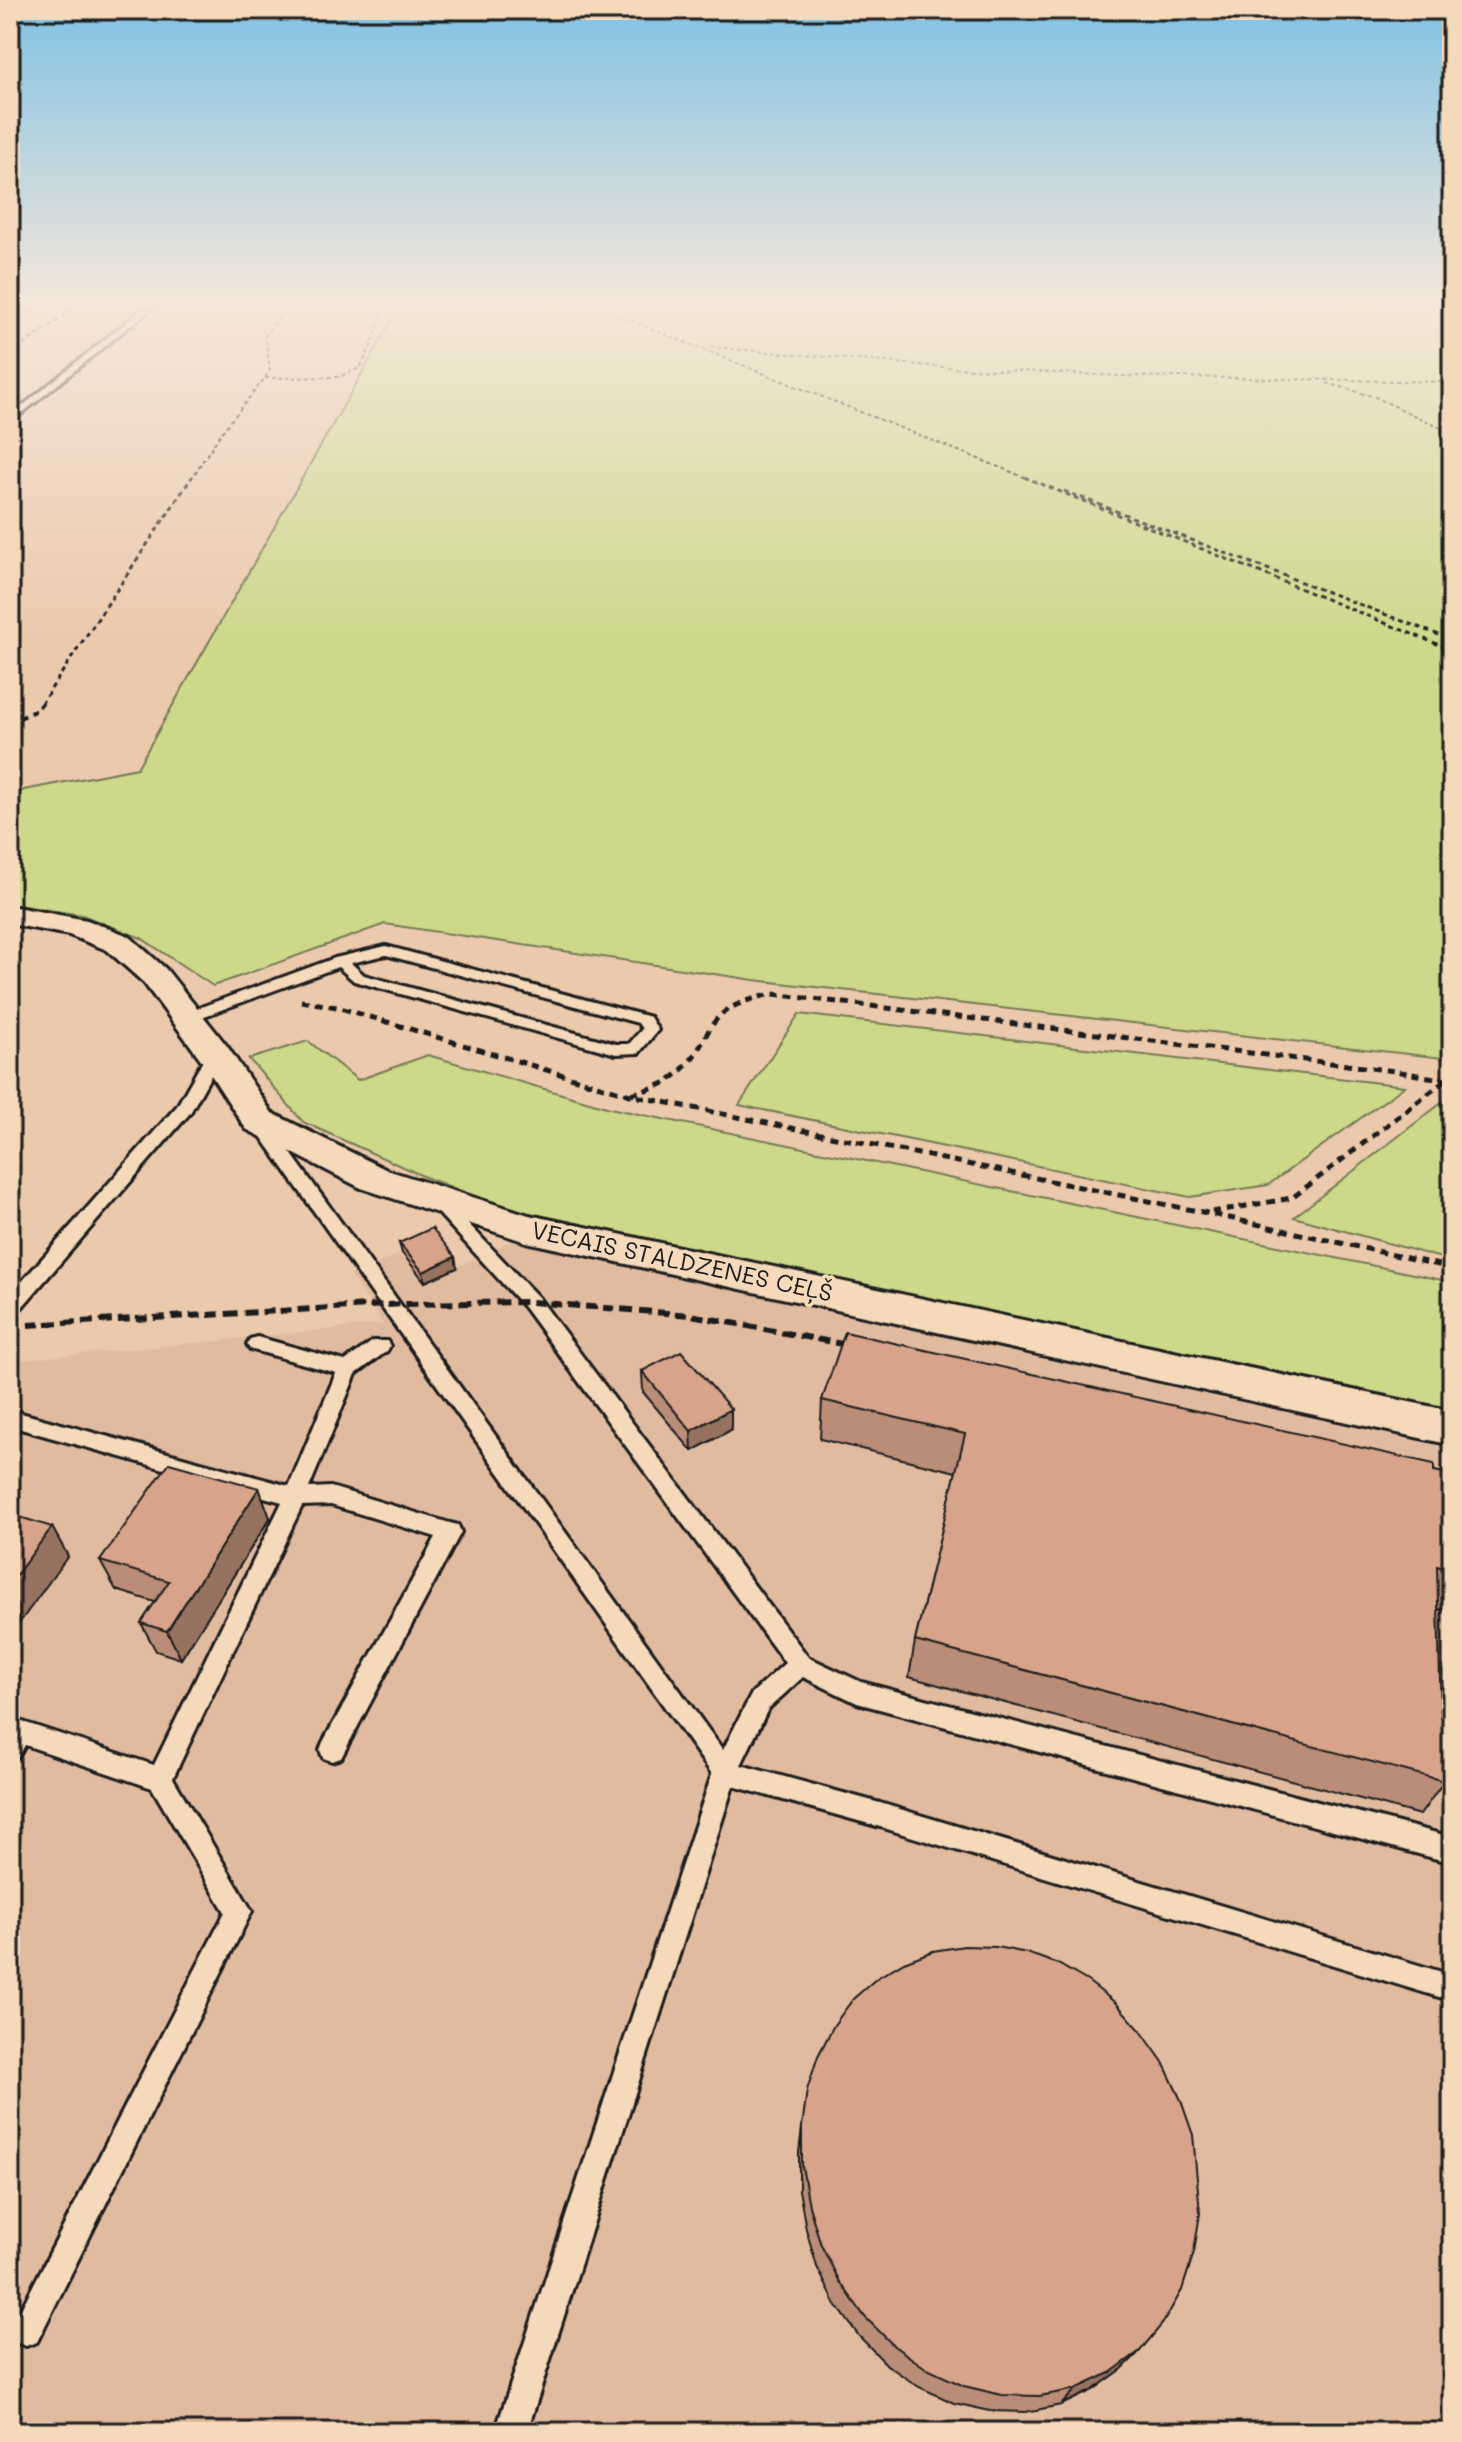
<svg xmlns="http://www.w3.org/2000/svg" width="1462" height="2442" viewBox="0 0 1462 2442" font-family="Mali,sans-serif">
<rect width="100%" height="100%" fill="#ebc9ad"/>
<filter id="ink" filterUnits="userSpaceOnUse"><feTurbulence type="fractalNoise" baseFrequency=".0125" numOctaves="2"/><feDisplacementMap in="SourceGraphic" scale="16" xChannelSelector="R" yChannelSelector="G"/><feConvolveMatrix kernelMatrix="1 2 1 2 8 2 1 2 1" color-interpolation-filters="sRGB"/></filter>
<g filter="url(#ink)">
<!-- built -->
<path fill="#e1bba0" d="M511,1241l941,208v983h-1442v-1071l373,-37 -33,-49 52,-22 23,29z"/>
<!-- green -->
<g fill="#cdd88b" stroke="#747a54" stroke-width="2">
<path d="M402,303h1050v756l-698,-79 -369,-56 -172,62 -72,-48 -59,-23 -72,-11v-108l14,-6 113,-22z"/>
<path d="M799,1014l606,72 -137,99 -78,12 -451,-92z"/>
<path d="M308,1041l50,39 70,-25 182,53 842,174v132l-925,-198 -102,-39 -122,-55 -54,-63z"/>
<path d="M1444,1101l8,1v159l-158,-44z"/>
</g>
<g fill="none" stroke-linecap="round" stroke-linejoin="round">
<!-- lane casing -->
<g stroke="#1c1c1c" stroke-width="6">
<g id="lane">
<path d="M150,303h8l-148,120v-7z"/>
<path d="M386,946l264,71 8,13 -19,23 -23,1 -262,-73 -16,-14 -147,54 -6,2 -8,-5 2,-3 156,-57zM386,955l252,68 4,6 -13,15h-13l-252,-69 -13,-12z"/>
<path d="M215,1049l8,5 -33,59 -173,200 -7,2v-20l167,-189 32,-56z"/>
<path d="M261,1118l6,2 456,630 29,-57 33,-30 -261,-356 -92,-101 -3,-4 3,-4h12l94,99 270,360 53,25 591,155v26l-595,-160 -54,-26 -35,32 -27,56 139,38 572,172v26l-572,-174 -147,-41 -206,646h-32l217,-658 -457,-646 -2,-4 2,-4z"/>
<path d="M257,1337l88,24 28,-20h14l3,5 -3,5 -31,23 -47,114 22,-1 119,36 8,2 3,7 -120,226 -9,3 -9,-3 -3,-8 3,-8 113,-205 -105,-32 -29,1 -129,272 79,133 -215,431 -11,4 -16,-6v-30l9,3 206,-401 -73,-124 -127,-43 -6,11 -9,3v-33l10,-5 134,44 128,-263 -272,-76v-16l279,76 47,-113 -86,-24 -3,-5 3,-5z"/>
</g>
</g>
<!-- street casing -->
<g stroke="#1c1c1c" stroke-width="6">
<g id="street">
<path d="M20,303h18l-28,19v-12z"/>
<path d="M10,906l77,14 42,16 37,33 61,77 45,67 115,57 142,45 923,196v34l-926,-203 -165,-54 -115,-59 -44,-68 -58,-78 -37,-33 -38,-15 -59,-11z"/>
</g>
</g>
<!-- path-far3 -->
<g stroke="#1c1c1c" stroke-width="2" stroke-dasharray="4 3" stroke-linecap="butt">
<path d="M586,303l443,176"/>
<path d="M710,347l245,21 166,8 331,6"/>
<path d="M265,378l73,-1 22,-9 13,-26 12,-39"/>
<path d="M1327,383l48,14 77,36"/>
<path d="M191,479l30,-46 44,-55 5,-9 -5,-33 26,-33"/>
</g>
<!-- path-far2 -->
<g stroke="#1c1c1c" stroke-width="3" stroke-dasharray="5 4" stroke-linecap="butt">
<path d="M1024,477l428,173"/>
<path d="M1064,491l388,149"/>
<path d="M41,704l151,-227"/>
</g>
<!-- path-far1 -->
<path stroke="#1c1c1c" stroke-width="4" stroke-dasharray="6 5" stroke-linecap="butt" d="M10,723l26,-13 7,-8"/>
<!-- path -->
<g stroke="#1c1c1c" stroke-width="5" stroke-dasharray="8 6" stroke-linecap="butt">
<path d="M301,1001l36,6 293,88 577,118 245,55"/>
<path d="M631,1094c14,-4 29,-7 41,-16 49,-37 19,-68 101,-84l622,77 51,9"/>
<path d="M1212,1212l80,-14 154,-118 6,1"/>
</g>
<!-- lane -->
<use href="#lane" fill="#f4d9bb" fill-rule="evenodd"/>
<!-- street -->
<use href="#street" fill="#f4d9bb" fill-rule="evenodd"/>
<!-- rail-far1 -->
<path stroke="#1c1c1c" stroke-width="3" stroke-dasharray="5 3" stroke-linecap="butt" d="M10,355l71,-52"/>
<!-- rail -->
<path stroke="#1c1c1c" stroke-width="6" stroke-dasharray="12 6" stroke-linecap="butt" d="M10,1326l394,-22 127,-2 160,13 172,33"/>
</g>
<!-- wall -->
<g fill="#b98d78" stroke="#1c1c1c" stroke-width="2">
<path d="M399,1243l58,25 -32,14 -23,-29z"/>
<path d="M642,1371l89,59 -39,21 -49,-59z"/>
<path d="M822,1400l612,71 18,4v137l-14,-3 6,172 -24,34 -511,-138 6,-36 41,-169 -136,-33z"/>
<path d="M259,1488l11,30 -89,141 -25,-8 -15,-28 14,-21 -39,-12 -16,-29z"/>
<path d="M802,2127l338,224 -18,18 -29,21 -32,15 -35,7 -36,-1 -36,-8 -35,-16 -32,-22 -28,-29 -24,-33 -18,-36 -11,-38 -7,-39v-37z"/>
</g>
<!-- shaded-wall -->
<g fill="#967361" stroke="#1c1c1c" stroke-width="2">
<path d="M455,1257l2,11 -32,14 -2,-10z"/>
<path d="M731,1409v21l-39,21 -1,-20z"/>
<path d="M259,1488l11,30 -89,141 -14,-28z"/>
<path d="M52,1527l16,29 -58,80v-53z"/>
<path d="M1140,2351l-18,18 -29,21 -32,15 15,-16z"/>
</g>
<!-- building -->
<g fill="#d7a48b" stroke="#1c1c1c" stroke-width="2">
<path d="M432,1228l23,29 -32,15 -24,-29z"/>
<path d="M845,1332l589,132v7l18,4v95l-15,-4 4,150 5,2 -2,63 -529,-140 50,-207 -143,-34z"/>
<path d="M681,1351l50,58 -40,22 -49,-60z"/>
<path d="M169,1463l90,25 -92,143 -26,-8 28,-42 -69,-20z"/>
<path d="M10,1514l42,13 -42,56z"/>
<path d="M964,1946l32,1 31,6 31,11 31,18 28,22 24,27 22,31 17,36 13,37 7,78 -6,39 -12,38 -19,33 -23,28 -30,22 -34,16 -36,7 -38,-1 -38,-9 -37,-17 -33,-23 -29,-29 -25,-35 -19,-37 -12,-39 -7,-40v-39l5,-37 11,-34 16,-31 19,-26 24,-21 27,-16 29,-11z"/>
</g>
</g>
<!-- sky -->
<linearGradient id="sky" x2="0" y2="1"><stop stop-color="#80c2e4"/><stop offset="0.47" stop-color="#f6e7da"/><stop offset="1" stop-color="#f6e7da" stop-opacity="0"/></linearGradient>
<rect width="1462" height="645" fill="url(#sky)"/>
<g text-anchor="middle" stroke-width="7" stroke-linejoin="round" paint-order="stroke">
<!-- street labels -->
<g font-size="24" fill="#1c1c1c" stroke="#f4d9bb">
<text transform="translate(682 1262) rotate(12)" y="8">VECAIS STALDZENES CEĻŠ</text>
</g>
</g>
<!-- margin -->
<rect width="1462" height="2442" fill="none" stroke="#f4d9bb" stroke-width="40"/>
<rect x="20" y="20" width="1422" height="2402" fill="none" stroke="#1c1c1c" stroke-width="3" filter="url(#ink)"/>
</svg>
